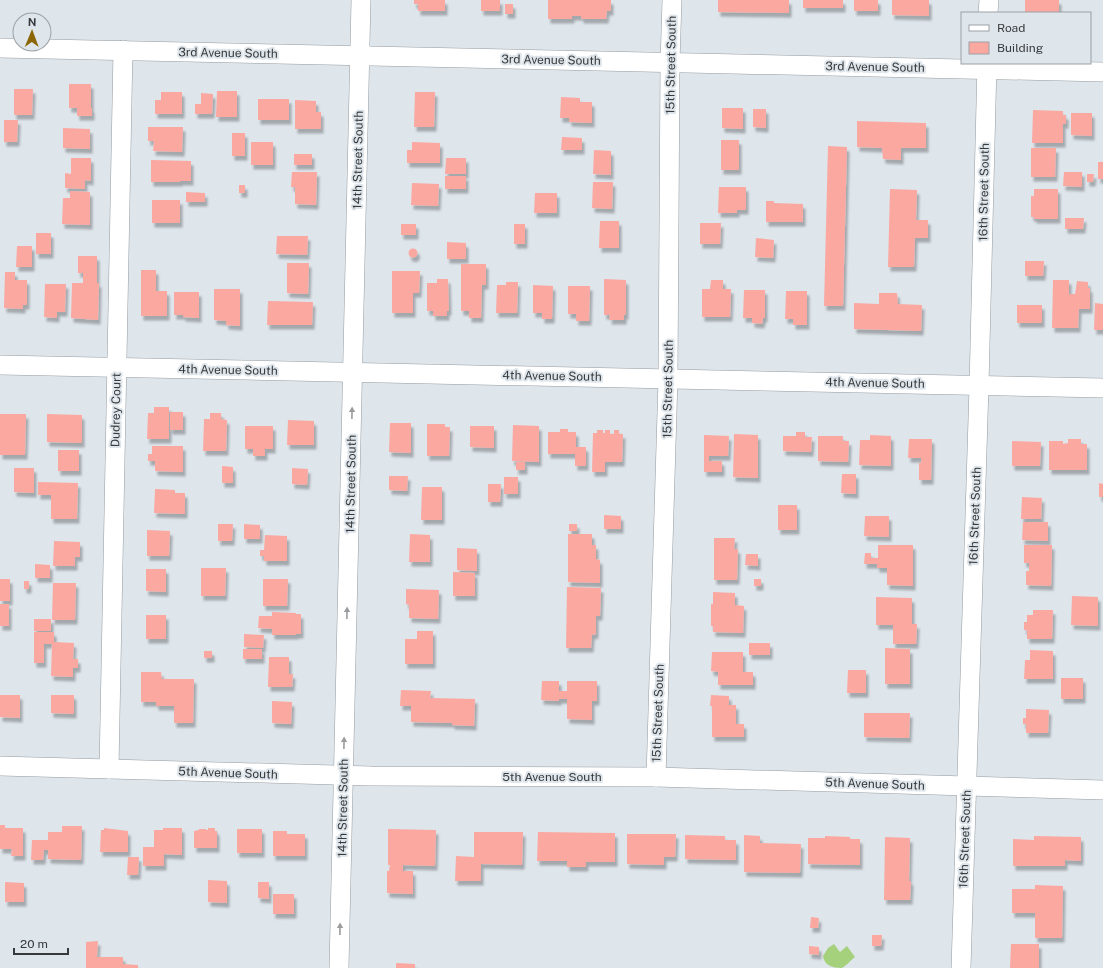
<svg xmlns="http://www.w3.org/2000/svg" width="1103" height="968" viewBox="0 0 1103 968" font-family="'Public Sans',sans-serif">
<defs>
<filter id="shadow"><feDropShadow dx="2.5" dy="4.5" stdDeviation="1" flood-color="#0004"/></filter>
</defs>
<rect width="100%" height="100%" fill="#dee5eb"/>
<!-- green -->
<path fill="#a6d17c" d="M834,944l6,8 7,-6 8,11c-4,3 -9,9 -13,11 -10,0 -18,-3 -19,-12l5,-8z"/>
<!-- building -->
<g fill="#fba8a1" filter="url(#shadow)">
<path d="M414,0h31v11h-27v-7h-4z"/>
<rect x="481" y="0" width="19" height="11"/>
<path d="M548,0h63v11h-4l-1,8h-25v-3h-9v3h-24z"/>
<path d="M718,0h71v13l-71,-1z"/>
<rect x="803" y="0" width="40" height="8"/>
<rect x="854" y="0" width="24" height="11"/>
<path d="M892,0h37v16l-37,-1z"/>
<path d="M1025,0h34v12l-34,1z"/>
<rect x="505" y="4" width="8" height="10"/>
<path d="M69,84h22v24h1v8h-15v-8h-8z"/>
<path d="M14,89h19l-1,26h-18z"/>
<path d="M217,91h20v26h-21z"/>
<path d="M161,92h21v22h-27v-14h6z"/>
<path d="M415,92h20l-1,35h-20z"/>
<path d="M201,93l12,1 -1,20h-17v-10h6z"/>
<path d="M561,97l19,1v4h12v21l-23,-1v-4h-9z"/>
<rect x="258" y="99" width="31" height="21"/>
<path d="M295,100l21,1v11h5v17h-26z"/>
<path d="M722,108h21v21l-21,-1z"/>
<path d="M753,109h13v19l-13,-1z"/>
<path d="M1033,110l30,1v4h3v9h-3v19h-31z"/>
<path d="M1071,113h21v23l-21,-1z"/>
<path d="M4,120h14l-1,22h-13z"/>
<path d="M857,121l69,2v25h-25v12l-18,-1 -1,-11 -25,-1z"/>
<path d="M148,127h35l-1,25 -29,-1 1,-10h-6z"/>
<path d="M63,128l27,1v20l-27,-1z"/>
<rect x="232" y="133" width="13" height="23"/>
<path d="M562,137l20,1v12h-21z"/>
<rect x="721" y="140" width="18" height="30"/>
<rect x="251" y="142" width="22" height="23"/>
<path d="M412,142l28,1v20h-33v-13h5z"/>
<path d="M828,146l19,1 -4,159h-19z"/>
<path d="M1031,148h25l-1,29h-24z"/>
<path d="M594,150l17,1v24l-18,-1z"/>
<rect x="294" y="154" width="18" height="11"/>
<path d="M71,158h20v23l-6,-1v9l-20,-1v-15l6,1z"/>
<path d="M446,158h20v16h-21z"/>
<path d="M151,160l40,1v20h-11v1h-29z"/>
<rect x="1098" y="162" width="5" height="17"/>
<path d="M292,172h25l-1,33 -21,-1v-17h-4z"/>
<path d="M1064,172h18v15l-19,-1z"/>
<path d="M1087,174h7l-1,8h-6z"/>
<rect x="445" y="176" width="21" height="13"/>
<path d="M593,182h20l-1,27 -20,-1z"/>
<path d="M412,183l27,1 -1,22 -27,-1z"/>
<rect x="239" y="185" width="6" height="8"/>
<path d="M719,187h27v23h-9v3h-19z"/>
<path d="M890,189l27,1 -1,30h12v18h-13l-1,29h-26z"/>
<path d="M1034,189h24v30h-24v-2h-3v-21h3z"/>
<path d="M70,191l20,1v33l-28,-1 1,-26h7z"/>
<path d="M186,192l19,1v9h-19z"/>
<path d="M535,193h22v20h-23z"/>
<rect x="152" y="200" width="28" height="23"/>
<path d="M766,201h8v2l29,1v18h-37z"/>
<path d="M1065,218h19l-1,11h-18z"/>
<path d="M600,221h19v27h-20z"/>
<path d="M700,223h21l-1,21h-20z"/>
<rect x="401" y="224" width="15" height="11"/>
<rect x="514" y="224" width="11" height="20"/>
<rect x="36" y="233" width="15" height="21"/>
<path d="M277,236h31l-1,19 -31,-1z"/>
<path d="M756,238l18,2 -1,18 -18,-1z"/>
<path d="M447,242l19,1v16h-19z"/>
<path d="M17,246h15v21h-16z"/>
<circle cx="413" cy="253" r="4.5"/>
<path d="M78,256h19v27h2l-1,37 -27,-2 1,-35h11v-10h-5z"/>
<path d="M1025,261h19l-1,15h-18z"/>
<path d="M287,263h22l-1,31 -21,-1z"/>
<path d="M461,264h25v21h-4l-1,33h-12v-7h-8z"/>
<path d="M141,270h15v21h11v25h-26z"/>
<path d="M392,271h28l-1,22h-6v20h-21z"/>
<path d="M5,272h10v8h12v25h-4v4l-19,-1z"/>
<path d="M437,279h11l1,32h-2v5h-14v-5h-6v-28h10z"/>
<path d="M604,279l22,1v35h-2v5h-15l1,-5h-6z"/>
<path d="M711,280h12v9h8l-1,28h-28v-28h8z"/>
<path d="M1053,280h16v14h6l2,-13 11,1v6h2v21h-11l-1,19h-26z"/>
<path d="M506,282h12l-1,31h-21l1,-28h9z"/>
<path d="M45,284h21l-1,28h-8v6l-13,-1z"/>
<path d="M533,285l20,1 -1,33h-10v-6h-9z"/>
<path d="M568,286h22l-1,35h-13v-7h-8z"/>
<path d="M214,289h26v37l-14,-1v-4l-12,-1z"/>
<path d="M744,290h21v28h-2l-1,6 -10,-1v-5h-9z"/>
<path d="M786,291h21v34h-14v-6h-8z"/>
<path d="M174,292h25v26l-16,-1v-2h-9z"/>
<path d="M879,293h18l1,11 24,1 -1,26 -67,-2v-26l25,1z"/>
<path d="M268,301l45,1 -1,23h-45z"/>
<path d="M1095,303l8,1v26h-9z"/>
<rect x="1017" y="305" width="25" height="18"/>
<path d="M154,407h15v32h-22l1,-26h6z"/>
<rect x="170" y="412" width="13" height="18"/>
<path d="M210,413h11v6l6,1 -1,31h-23l1,-32h6z"/>
<path d="M0,414h26l-1,41h-25z"/>
<path d="M47,414l35,1v28l-35,-1z"/>
<path d="M288,420l26,1v24h-27z"/>
<path d="M390,423h21v30l-22,-1z"/>
<path d="M427,424h18v3h5l-1,29h-22z"/>
<path d="M513,425l26,1v36l-27,-1z"/>
<path d="M245,426h28v23h-8v7h-12v-7h-8z"/>
<path d="M470,426h24v22l-24,-1z"/>
<path d="M560,429h8v3h8v15h10v19h-11v-12h-27v-22h12z"/>
<path d="M597,430h6v3h2v-3h5v4h4v-4h5v4h4l-1,28h-17v10h-13l1,-39h4z"/>
<path d="M796,432h9v5h7l-1,15 -28,-1v-15h13z"/>
<path d="M734,434l24,1v43l-25,-1z"/>
<path d="M704,435l25,1 -1,20h-19v5h13v11h-18z"/>
<path d="M870,435l21,1v30l-32,-1 1,-25h10z"/>
<path d="M818,436h25v5h6l-1,21 -30,-1z"/>
<path d="M909,439h23l-1,41h-12v-17h2v-5h-13z"/>
<path d="M1068,439h13v5h6v26h-38v-29h14v3l5,-1z"/>
<path d="M1012,441l29,1 -1,24h-28z"/>
<path d="M152,446h31v26l-28,-1v-10h-7v-7h4z"/>
<rect x="58" y="450" width="21" height="21"/>
<rect x="516" y="462" width="9" height="8"/>
<path d="M222,466l11,1v16h-11z"/>
<path d="M14,468h20v25l-20,-1z"/>
<path d="M292,468l16,1 -1,16 -15,-1z"/>
<path d="M842,474h14v20l-15,-1z"/>
<path d="M389,476h19l-1,15 -18,-1z"/>
<rect x="504" y="477" width="14" height="17"/>
<path d="M38,482l40,1 -1,36h-26v-24h-13z"/>
<path d="M1099,483l4,1v13h-4z"/>
<path d="M488,484h13l-1,18h-12z"/>
<path d="M422,487h20v33h-21z"/>
<path d="M155,489l20,1v3h10v21l-31,-1z"/>
<path d="M1022,497l20,1 -1,21h-20z"/>
<rect x="778" y="505" width="19" height="25"/>
<path d="M604,515l17,1v13h-17z"/>
<path d="M865,516h24v21l-25,-1z"/>
<path d="M1023,522h25v19l-26,-1z"/>
<path d="M218,524h15l-1,17h-14z"/>
<path d="M244,524l16,1v14h-16z"/>
<rect x="569" y="524" width="8" height="7"/>
<path d="M147,530l23,1 -1,25h-22z"/>
<path d="M410,534l20,1v27h-21z"/>
<path d="M568,534h24v11h4v14l4,1v23l-32,-1z"/>
<path d="M265,535l22,1v25h-23v-5h-4v-6h4z"/>
<path d="M714,538h21l-1,11h4l-1,31h-23z"/>
<path d="M54,541l26,1v15h-5v9h-22z"/>
<path d="M878,545h35v41l-26,-1v-17h-10v-4h-13l1,-11h6v5h7z"/>
<path d="M1024,545h28l-1,41 -25,-1v-14h3v-8h-5z"/>
<path d="M457,548l20,1v22l-20,-1z"/>
<path d="M746,554h12v12l-13,-1z"/>
<path d="M35,564l15,1v13h-15z"/>
<path d="M201,568h25l-1,28h-24z"/>
<path d="M146,569h20v23l-20,-1z"/>
<path d="M453,572l22,1v23h-22z"/>
<rect x="0" y="579" width="10" height="22"/>
<path d="M263,579h25l-1,27h-24z"/>
<rect x="754" y="579" width="7" height="7"/>
<rect x="24" y="581" width="5" height="8"/>
<path d="M53,583h23l-1,37h-23z"/>
<path d="M567,587l34,1 -1,28h-4v18l-4,1 -1,13h-25z"/>
<path d="M406,589l33,1 -1,29 -29,-1v-13l-3,-1z"/>
<path d="M713,592l22,1v12l9,1 -1,27 -30,-1v-6h-2v-22h2z"/>
<path d="M1072,596l26,1v29l-27,-1z"/>
<path d="M876,597l36,1v26h5l-1,20h-23v-19h-17z"/>
<rect x="0" y="604" width="9" height="22"/>
<path d="M1033,610h20l-1,29h-25v-9h-3v-8h3v-7h6z"/>
<path d="M272,612l24,1v1h5v20h-5v1h-24v-6l-14,-1 1,-12h13z"/>
<rect x="146" y="615" width="20" height="24"/>
<rect x="34" y="619" width="17" height="12"/>
<path d="M417,631h16v33h-28v-25h12z"/>
<path d="M34,632h20v10l20,1 -1,16h5v9h-5v9l-22,-1 1,-32h-8v19h-10z"/>
<path d="M244,634l20,1 -1,13 -19,-1z"/>
<rect x="749" y="643" width="21" height="12"/>
<path d="M885,648l25,1v35h-25z"/>
<rect x="243" y="649" width="19" height="10"/>
<path d="M1030,650l23,1v28h-29l1,-19h5z"/>
<rect x="204" y="651" width="8" height="7"/>
<path d="M712,652h31v20h10v13h-35v-13l-7,-1z"/>
<path d="M269,657h20v17h4l-1,13h-24z"/>
<path d="M848,670h18v23h-19z"/>
<path d="M141,672h20l1,7h32l-1,44h-19v-17h-18v-4h-15z"/>
<rect x="1061" y="678" width="22" height="21"/>
<path d="M542,681h17v10h8v-10h30v20h-5v19l-25,-1v-20h-8v2l-18,-1z"/>
<path d="M401,690l30,1 -1,7 45,1 -1,27 -22,-1v-2l-41,-1v-16h-11z"/>
<path d="M0,695h20v23l-20,-1z"/>
<path d="M51,695h23v19l-23,-1z"/>
<path d="M711,695l18,1v9h7v19h8v13h-32v-31h-2z"/>
<path d="M272,701l20,1 -1,22 -19,-1z"/>
<path d="M1026,709l23,1 -1,23h-22v-9h-3v-6h3z"/>
<path d="M864,713h46l-1,25 -45,-1z"/>
<path d="M0,825h5v3h18v28h-12l1,-7h-12z"/>
<path d="M62,826h20l-1,34 -33,-1v-9h-4l-1,10h-12l1,-20h16v-8h14z"/>
<path d="M104,828l24,3v21h-28l1,-22h3z"/>
<path d="M163,828h19v27l-18,-1v12h-21v-19h11v-17h9z"/>
<path d="M208,828h7v3h2v17h-23v-17l5,-1v-1h7v1h2z"/>
<rect x="237" y="829" width="25" height="24"/>
<path d="M388,829l48,1 -1,36 -32,-1v6h10v23l-26,-1v-22h2l1,-6h-2z"/>
<path d="M273,831h14v3h18v22h-32z"/>
<path d="M474,832h49l-1,33 -41,-1v17h-26l1,-25 18,1z"/>
<path d="M538,832l77,1v29h-29v5h-19v-6h-30z"/>
<path d="M627,834h49l-1,23h-11v8l-37,-1z"/>
<path d="M685,835l40,1v4h11v20l-51,-1z"/>
<path d="M744,835l16,1v7l41,1 -1,29 -56,-1z"/>
<path d="M825,836l25,1v2h10v26l-52,-1v-26h17z"/>
<path d="M1034,836l47,1v24l-16,-1v6h-52v-27l21,1z"/>
<path d="M885,837l25,1 -1,43h2l-1,19h-26z"/>
<path d="M128,857h11l-1,18h-11z"/>
<path d="M208,880l19,1v22l-19,-1z"/>
<path d="M5,882l19,1v19h-19z"/>
<path d="M258,882h11v17l-11,-1z"/>
<path d="M1035,885l28,1 -1,52h-27v-25h-23v-24h23z"/>
<rect x="273" y="894" width="21" height="20"/>
<path d="M811,917l8,1 -1,10h-8z"/>
<path d="M872,935h10l-1,11h-9z"/>
<path d="M98,941l-1,16h26v7l15,1v3h-52v-26z"/>
<path d="M1011,944h28v24h-29z"/>
<path d="M809,946l10,1v8l-10,-1z"/>
<path d="M396,963l19,1v4h-19z"/>
</g>
<g fill="none" stroke-linecap="round" stroke-linejoin="round">
<!-- minor casing -->
<g stroke="#959ca1" stroke-width="20">
<g id="minor">
<path d="M988,13l1,-13"/>
<path d="M0,48l1103,24"/>
<path d="M0,365l1103,23"/>
<path d="M0,766l371,10 285,1 447,13"/>
<path d="M109,769l14,-719"/>
<path d="M656,777l12,-398 2,-316 2,-63"/>
<path d="M339,968l22,-968"/>
<path d="M961,968l18,-582 8,-323"/>
</g>
</g>
<!-- minor -->
<use href="#minor" stroke="#fff" stroke-width="19"/>
</g>
<!-- one-way arrows -->
<defs><path id="oneway-solid" d="M-6-.8H1V-3.2L6.5 0L1 3.2V.8H-6Z"/></defs>
<g fill="#9b9c9e">
<use href="#oneway-solid" transform="translate(352 413) rotate(-89)"/>
<use href="#oneway-solid" transform="translate(347 613) rotate(-89)"/>
<use href="#oneway-solid" transform="translate(344 743) rotate(-89)"/>
<use href="#oneway-solid" transform="translate(340 929) rotate(-89)"/>
</g>
<g text-anchor="middle" stroke-width="4" stroke-linejoin="round" paint-order="stroke">
<!-- street labels -->
<g font-size="12" fill="#373a3c" stroke="#dee5eb">
<text transform="translate(228 53) rotate(1)" y="4">3rd Avenue South</text>
<text transform="translate(551 60) rotate(1)" y="4">3rd Avenue South</text>
<text transform="translate(671 65) rotate(-89)" y="4">15th Street South</text>
<text transform="translate(875 67) rotate(1)" y="4">3rd Avenue South</text>
<text transform="translate(358 160) rotate(-89)" y="4">14th Street South</text>
<text transform="translate(984 192) rotate(-89)" y="4">16th Street South</text>
<text transform="translate(228 370) rotate(1)" y="4">4th Avenue South</text>
<text transform="translate(552 376) rotate(1)" y="4">4th Avenue South</text>
<text transform="translate(875 383) rotate(1)" y="4">4th Avenue South</text>
<text transform="translate(668 389) rotate(-89)" y="4">15th Street South</text>
<text transform="translate(116 410) rotate(-89)" y="4">Dudrey Court</text>
<text transform="translate(351 484) rotate(-89)" y="4">14th Street South</text>
<text transform="translate(975 516) rotate(-88)" y="4">16th Street South</text>
<text transform="translate(658 713) rotate(-88)" y="4">15th Street South</text>
<text transform="translate(228 773) rotate(2)" y="4">5th Avenue South</text>
<text x="552" y="781">5th Avenue South</text>
<text transform="translate(875 784) rotate(2)" y="4">5th Avenue South</text>
<text transform="translate(343 808) rotate(-89)" y="4">14th Street South</text>
<text transform="translate(965 839) rotate(-88)" y="4">16th Street South</text>
</g>
</g>
<!-- legend -->
<rect x="961" y="12" width="130" height="52" fill="#dee5eb" stroke="#9ba1a5"/>
<rect x="969" y="25" width="20" height="6" fill="#ffffff" stroke="#9ba1a5"/>
<text x="997" y="32" font-size="12" fill="#373a3c">Road</text>
<rect x="969" y="42" width="20" height="12" fill="#fba8a1" stroke="#9ba1a5"/>
<text x="997" y="52" font-size="12" fill="#373a3c">Building</text>
<!-- north arrow -->
<g transform="translate(32 32) rotate(1)"><circle r="19" fill="#dee5eb" stroke="#9ba1a5"/>
<path d="M0-3L7 15L0 10L-7 15Z" fill="#8b6606"/>
<text y="-6" font-size="11" font-weight="bold" text-anchor="middle" fill="#373a3c">N</text>
</g>
<!-- scale -->
<path d="M14 948v6h54v-6" fill="none" stroke="#373a3c" stroke-width="2"/>
<text x="20" y="948" font-size="12" fill="#373a3c" stroke="#dee5eb" stroke-width="3" paint-order="stroke">20 m</text>
</svg>
